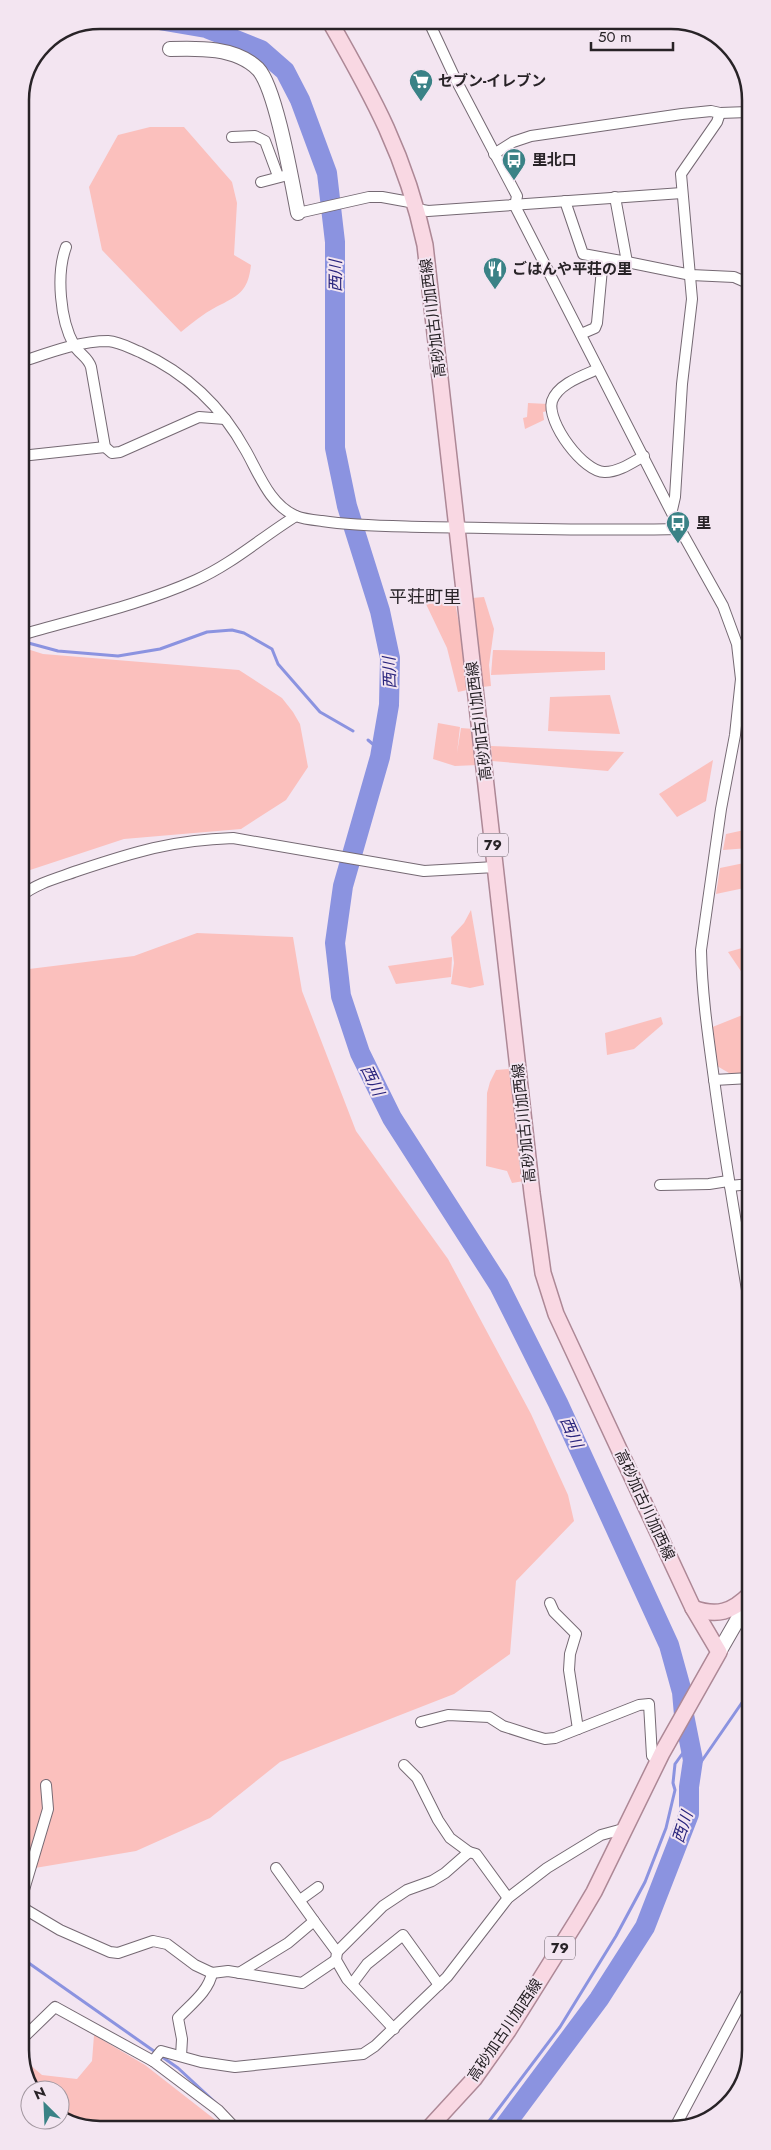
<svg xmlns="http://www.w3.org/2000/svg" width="771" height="2150" viewBox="0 0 771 2150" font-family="Jost,'Noto Sans JP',sans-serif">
<rect width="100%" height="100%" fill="#f3e5f1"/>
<!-- green -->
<g fill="#fbc0bd">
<path d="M150,127h34l48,55 5,21 -3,52 17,10c-3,27 -13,31 -35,42 -13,7 -24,16 -35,25l-79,-82 -13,-63 29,-52z"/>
<path d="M528,403l20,1v7l-5,1 1,8 -19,9 -2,-11 4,-1z"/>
<path d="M484,597l10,32 -5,36 2,21 -9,1 -10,-89z"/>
<path d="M455,602l8,44 4,44 -9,2 -11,-44 -21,-44z"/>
<path d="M21,647l22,7 196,16 43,28 11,14 7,12 8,43 -22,33 -45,29 -117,10 -103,34z"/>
<path d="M493,650l112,2v18l-114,5z"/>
<path d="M610,695l10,39 -72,-3 2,-34z"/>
<path d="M438,723l22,4 -3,26 4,-25 13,1 4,36 -23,1 -22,-7z"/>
<path d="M491,746l133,6 -16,19 -116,-10z"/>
<path d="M713,760l-7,41 -29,16 -18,-23z"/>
<path d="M749,829v19l-26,2 3,-16z"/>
<path d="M749,862v25l-33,7 4,-26z"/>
<path d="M471,910l13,75 -14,3 -19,-4 3,-21 -3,-26 13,-14z"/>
<path d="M197,933l96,4 9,54 54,140 92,128 83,155 37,81 6,26 -58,60 -6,73 -56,40 -174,68 -70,56 -74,33 -107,18 -6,-7 -2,-892 113,-14z"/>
<path d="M749,946v37l-21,-31z"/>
<path d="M452,957l-1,20 -55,7 -8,-18z"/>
<path d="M750,1012v62l-21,-1 -12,-7 -7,-38z"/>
<path d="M661,1017l2,7 -29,25 -27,6 -2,-22z"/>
<path d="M509,1069l15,112 -12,2 -5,-12 -21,-5 1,-73 3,-11 6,-12z"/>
<path d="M94,2035l51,30 82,64 -132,1 -35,-13v-27h-24l-13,-19v-12l19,16 35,4 15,-18z"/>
</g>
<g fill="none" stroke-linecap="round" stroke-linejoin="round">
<!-- stream -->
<g stroke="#8b93e0" stroke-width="3">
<path d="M21,641l37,10 60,5 42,-7 47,-17 25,-2 12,3 28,16 6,15 42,48 33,19"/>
<path d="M368,740l13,11"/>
<path d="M690,1778l60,-87"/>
<path d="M23,1959l155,109 40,37"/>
<path d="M237,2123l6,6"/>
<path d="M484,2128l76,-101 56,-91 29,-54 21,-54 9,-38 -2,-7 2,-19 15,-21"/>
</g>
<!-- river -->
<path stroke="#8b93e0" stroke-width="20" d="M159,20l47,8 55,22 24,21 15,29 27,73 8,69v206l12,58 33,105 10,47 -1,47 -9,52 -37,129 -8,57 6,53 19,57 32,65 107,167 59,118 111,242 13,47 2,23 9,45 -4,27v27l-44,113 -46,72 -96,129"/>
<!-- minor casing -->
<g stroke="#756973" stroke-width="12">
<g id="minor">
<path d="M428,20l27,58 62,118 -2,10 165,323 43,77 14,38 4,35 -6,56 -14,74 -20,141c1,45 7,85 13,129 10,77 24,153 36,230"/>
<path d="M232,137l23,-1 10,5 13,35"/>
<path d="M494,154l19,-12 18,-6 151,-22 29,-3 9,2 28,-1"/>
<path d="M261,182l23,-6"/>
<path d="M565,201l18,53 44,8 -12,-65"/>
<path d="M417,209l11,2 254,-18"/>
<path d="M298,213l71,-16h13l33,6"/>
<path d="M66,247c-10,27 -6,73 8,98 5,9 14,12 17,22l14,80 7,6 8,-1 79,-35 26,2"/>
<path d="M627,262l64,13 43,2 9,4 5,-1"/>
<path d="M581,334l14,-6 2,-5 6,-65"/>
<path d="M21,362c27,-9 58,-21 87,-21 12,1 22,7 32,11 46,21 82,55 106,99 13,23 24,54 50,65 7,3 17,4 26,5 33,5 67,5 101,6 86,1 172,4 257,2"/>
<path d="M598,369c-16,7 -40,15 -46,32 -6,21 32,72 53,71 14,0 28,-10 39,-16"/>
<path d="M21,456l84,-9"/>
<path d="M672,510l3,-13 7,-113 10,-85 -11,-125 36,-52 3,-9"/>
<path d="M21,623l3,12"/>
<path d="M21,635c58,-17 119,-30 175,-55 36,-16 66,-43 100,-64"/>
<path d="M21,896c16,-13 37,-18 56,-25 57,-19 95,-31 156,-33l191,33 71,-4"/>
<path d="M714,1080l36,-2"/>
<path d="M660,1185l49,-1 19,-3"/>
<path d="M730,1186l20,-2"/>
<path d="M550,1603l4,9 22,22 -6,20 -1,16 9,59"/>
<path d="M421,1722l27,-7 41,2 14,9 28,9 14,4 10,-1 84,-33 10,-1 3,52 6,4"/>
<path d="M404,1765l13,13 21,42 12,18 19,14"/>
<path d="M276,1868l38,53"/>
<path d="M23,1893l25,-84 -2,-24"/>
<path d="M300,1900l18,-13"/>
<path d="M23,1908l37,22 50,22 8,1 35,-12 14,3 28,21 17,8 16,-2 74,12 34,-23"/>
<path d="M337,1952l46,-46 24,-16 25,-9 13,-8 24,-21 7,2 32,44"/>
<path d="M239,1973l49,-30 26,-22 23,31 -1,8 11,19 47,50"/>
<path d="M352,1984l15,-20 36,-29 36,50"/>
<path d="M23,2038l32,-31 98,54 65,49 18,19"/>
<path d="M181,2056l1,-17 -4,-21c12,-13 31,-27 34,-45"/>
<path d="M153,2061l8,-10 40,11 34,5 128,-13 12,-8 72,-69 61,-79 39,-30 54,-33 22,-6"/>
<path d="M675,2127l76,-143"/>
</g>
</g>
<!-- secondary casing -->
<g stroke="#756973" stroke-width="16">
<g id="secondary">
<path d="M170,49c28,-1 66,-2 88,20 18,19 34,114 40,144"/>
<path d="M719,1652l31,-54"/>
</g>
</g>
<!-- primary casing -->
<g stroke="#ad8896" stroke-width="18">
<g id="primary">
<path d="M329,20c44,77 77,136 96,225l107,948 11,80 13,41 137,294 26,44 -57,101 -68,139 -16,27 -70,112 -34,48 -45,49"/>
<path d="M693,1608c24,9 39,4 57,-14"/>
</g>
</g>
<!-- minor -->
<use href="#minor" stroke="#fff" stroke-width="10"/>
<!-- secondary -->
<use href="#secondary" stroke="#fff" stroke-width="14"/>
<!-- primary -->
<use href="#primary" stroke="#f9d8e3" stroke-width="15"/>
</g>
<!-- icons -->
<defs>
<g id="supermarket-pin" transform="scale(1.25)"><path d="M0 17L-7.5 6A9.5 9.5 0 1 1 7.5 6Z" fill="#3a8286" stroke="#f3e5f1"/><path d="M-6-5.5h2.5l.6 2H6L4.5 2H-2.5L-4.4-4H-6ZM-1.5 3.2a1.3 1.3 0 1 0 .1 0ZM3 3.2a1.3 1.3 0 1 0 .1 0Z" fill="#fff"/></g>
<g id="bus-pin" transform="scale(1.25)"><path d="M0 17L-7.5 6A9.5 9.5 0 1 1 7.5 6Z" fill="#3a8286" stroke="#f3e5f1"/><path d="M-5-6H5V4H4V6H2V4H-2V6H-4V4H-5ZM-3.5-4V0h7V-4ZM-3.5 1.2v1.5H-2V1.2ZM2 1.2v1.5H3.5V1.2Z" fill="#fff"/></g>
<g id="restaurant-pin" transform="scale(1.25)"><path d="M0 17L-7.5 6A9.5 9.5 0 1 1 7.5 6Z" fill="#3a8286" stroke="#f3e5f1"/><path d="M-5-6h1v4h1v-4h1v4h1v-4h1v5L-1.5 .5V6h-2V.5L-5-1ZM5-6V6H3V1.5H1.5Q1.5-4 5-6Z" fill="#fff"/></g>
</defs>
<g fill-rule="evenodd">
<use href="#supermarket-pin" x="421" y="81"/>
<use href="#bus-pin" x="514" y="160"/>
<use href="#restaurant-pin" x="495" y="269"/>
<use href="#bus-pin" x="678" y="523"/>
</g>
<g text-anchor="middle" stroke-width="4" stroke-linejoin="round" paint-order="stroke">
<!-- shield labels -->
<g fill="#f3e5f1" stroke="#655d64" stroke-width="1">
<rect x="478" y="833.5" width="30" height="23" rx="4"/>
<rect x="545" y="1936.5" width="30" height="23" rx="4"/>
</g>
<g font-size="14" font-weight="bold" fill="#282327">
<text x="493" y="850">79</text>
<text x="560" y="1953">79</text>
</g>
<!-- poi labels -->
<g font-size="15" font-weight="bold" fill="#282327" stroke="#f3e5f1" text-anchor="start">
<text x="438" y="86">セブン-イレブン</text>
<text x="532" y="165">里北口</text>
<text x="512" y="274">ごはんや平荘の里</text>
<text x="696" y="528">里</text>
</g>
<!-- street labels -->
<g font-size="15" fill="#282327" stroke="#f3e5f1">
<text transform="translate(433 318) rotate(-97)" y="5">高砂加古川加西線</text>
<text transform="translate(479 721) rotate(-97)" y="5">高砂加古川加西線</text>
<text transform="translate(524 1123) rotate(-96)" y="5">高砂加古川加西線</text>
<text transform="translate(645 1505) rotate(65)" y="5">高砂加古川加西線</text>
<text transform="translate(505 2030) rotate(-56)" y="5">高砂加古川加西線</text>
</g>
<!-- water labels -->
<g font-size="16" font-style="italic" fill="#2a257d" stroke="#f3e5f1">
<text transform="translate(335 276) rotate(-90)" y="6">西川</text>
<text transform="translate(389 673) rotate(-92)" y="6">西川</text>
<text transform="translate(373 1080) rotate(64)" y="6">西川</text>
<text transform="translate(572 1432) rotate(66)" y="6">西川</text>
<text transform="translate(682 1827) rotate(-72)" y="6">西川</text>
</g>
<!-- quarter labels -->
<g font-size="18" fill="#282327" stroke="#f3e5f1">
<text x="425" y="603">平荘町里</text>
</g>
</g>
<!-- crop -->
<path d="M0 0H771V2150H0ZM100 29H671A71 71 0 0 1 742 100V2050A71 71 0 0 1 671 2121H100A71 71 0 0 1 29 2050V100A71 71 0 0 1 100 29Z" fill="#f3e5f1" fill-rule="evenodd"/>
<path fill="none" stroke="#282327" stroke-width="2.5" d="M100 29H671A71 71 0 0 1 742 100V2050A71 71 0 0 1 671 2121H100A71 71 0 0 1 29 2050V100A71 71 0 0 1 100 29Z"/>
<!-- north arrow -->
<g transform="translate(45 2105) rotate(336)"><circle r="24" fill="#f3e5f1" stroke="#a297a0"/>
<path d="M0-4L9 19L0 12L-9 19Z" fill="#3a8286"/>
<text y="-8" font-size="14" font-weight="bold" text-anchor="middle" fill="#282327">N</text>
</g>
<!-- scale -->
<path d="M591 42v8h82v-8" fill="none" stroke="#282327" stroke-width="2.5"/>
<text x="598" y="42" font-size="15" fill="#282327" stroke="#f3e5f1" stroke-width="4" paint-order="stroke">50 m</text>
</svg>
